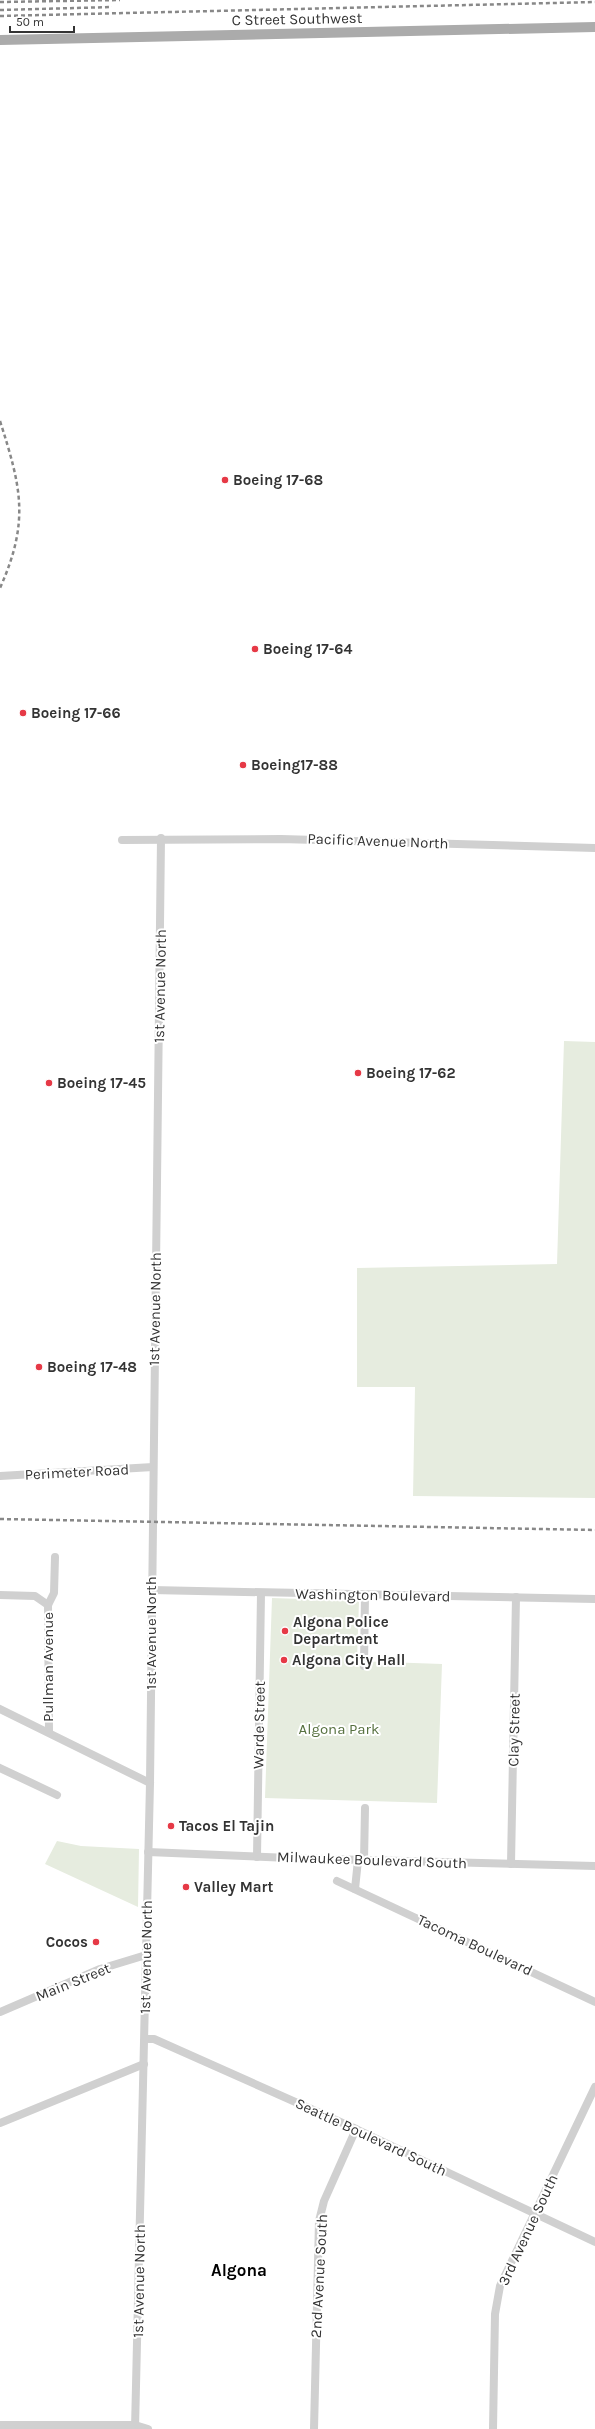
<svg xmlns="http://www.w3.org/2000/svg" width="595" height="2429" viewBox="0 0 595 2429" font-family="Karla,sans-serif">
<rect width="100%" height="100%" fill="#fff"/>
<!-- green -->
<g fill="#e6ecdf">
<path d="M564,1041l31,1v456l-182,-2 2,-109h-58v-119l200,-4z"/>
<path d="M272,1598l87,3 -2,60 85,3 -5,139 -172,-5z"/>
<path d="M57,1841l24,5 58,3 -1,58 -93,-43z"/>
</g>
<g fill="none" stroke-linecap="round" stroke-linejoin="round">
<!-- minor -->
<g stroke="#d0d0d0" stroke-width="8">
<path d="M122,840l159,-1 314,9"/>
<path d="M0,1476l153,-9"/>
<path d="M151,1590l444,9"/>
<path d="M0,1595l35,1 13,9"/>
<path d="M364,1666l1,-71"/>
<path d="M0,1709l150,74"/>
<path d="M49,1732l-1,-127 6,-12 1,-36"/>
<path d="M0,1768l57,27"/>
<path d="M148,1852l141,6 306,8"/>
<path d="M257,1857l4,-264"/>
<path d="M364,1861l1,-53"/>
<path d="M511,1864l5,-267"/>
<path d="M337,1881l258,121"/>
<path d="M355,1889l3,-29"/>
<path d="M0,2012l100,-43 46,-14"/>
<path d="M145,2039h9l202,90 239,113"/>
<path d="M0,2123l144,-59"/>
<path d="M0,2425h135l13,4"/>
<path d="M135,2429l15,-646 11,-945"/>
<path d="M314,2429l5,-208 5,-20 32,-72"/>
<path d="M493,2429l2,-115 5,-28 95,-199"/>
</g>
<!-- major -->
<path stroke="#ababab" stroke-width="10" d="M0,40l595,-13"/>
<!-- rail -->
<g stroke="#888" stroke-width="2.5" stroke-dasharray="4 3" stroke-linecap="butt">
<path d="M0,2l120,-2"/>
<path d="M0,10l112,-3"/>
<path d="M0,16l595,-14"/>
<path d="M0,421c21,66 30,100 0,167"/>
<path d="M0,1519l595,11"/>
</g>
</g>
<!-- markers -->
<g fill="#e63946" stroke="#fff" stroke-width="1.5">
<circle cx="225" cy="480" r="4"/>
<circle cx="255" cy="649" r="4"/>
<circle cx="23" cy="713" r="4"/>
<circle cx="243" cy="765" r="4"/>
<circle cx="358" cy="1073" r="4"/>
<circle cx="49" cy="1083" r="4"/>
<circle cx="39" cy="1367" r="4"/>
<circle cx="285" cy="1631" r="4"/>
<circle cx="284" cy="1660" r="4"/>
<circle cx="171" cy="1826" r="4"/>
<circle cx="186" cy="1887" r="4"/>
<circle cx="96" cy="1942" r="4"/>
</g>
<g text-anchor="middle" stroke-width="4" stroke-linejoin="round" paint-order="stroke">
<!-- street labels -->
<g font-size="15" fill="#333" stroke="#fff">
<text transform="translate(297 19) rotate(-1)" y="5">C Street Southwest</text>
<text transform="translate(378 841) rotate(2)" y="5">Pacific Avenue North</text>
<text transform="translate(160 986) rotate(-89)" y="5">1st Avenue North</text>
<text transform="translate(155 1309) rotate(-89)" y="5">1st Avenue North</text>
<text transform="translate(77 1472) rotate(-3)" y="5">Perimeter Road</text>
<text transform="translate(373 1595) rotate(1)" y="5">Washington Boulevard</text>
<text transform="translate(151 1633) rotate(-90)" y="5">1st Avenue North</text>
<text transform="translate(48 1667) rotate(-90)" y="5">Pullman Avenue</text>
<text transform="translate(259 1725) rotate(-89)" y="5">Warde Street</text>
<text transform="translate(514 1730) rotate(-89)" y="5">Clay Street</text>
<text transform="translate(372 1860) rotate(2)" y="5">Milwaukee Boulevard South</text>
<text transform="translate(475 1945) rotate(25)" y="5">Tacoma Boulevard</text>
<text transform="translate(146 1957) rotate(-89)" y="5">1st Avenue North</text>
<text transform="translate(73 1982) rotate(-22)" y="5">Main Street</text>
<text transform="translate(371 2137) rotate(25)" y="5">Seattle Boulevard South</text>
<text transform="translate(528 2230) rotate(-65)" y="5">3rd Avenue South</text>
<text transform="translate(319 2276) rotate(-87)" y="5">2nd Avenue South</text>
<text transform="translate(139 2281) rotate(-89)" y="5">1st Avenue North</text>
</g>
<!-- poi labels -->
<g font-size="15" font-weight="bold" fill="#333" stroke="#fff" text-anchor="start">
<text x="233" y="485">Boeing 17-68</text>
<text x="263" y="654">Boeing 17-64</text>
<text x="31" y="718">Boeing 17-66</text>
<text x="251" y="770">Boeing17-88</text>
<text x="366" y="1078">Boeing 17-62</text>
<text x="57" y="1088">Boeing 17-45</text>
<text x="47" y="1372">Boeing 17-48</text>
<text x="293" y="1627">Algona Police<tspan x="293" dy="17">Department</tspan></text>
<text x="292" y="1665">Algona City Hall</text>
<text x="179" y="1831">Tacos El Tajin</text>
<text x="194" y="1892">Valley Mart</text>
<text x="88" y="1947" text-anchor="end">Cocos</text>
</g>
<!-- park labels -->
<g font-size="15" fill="#56703f" stroke="#fff">
<text x="339" y="1734">Algona Park</text>
</g>
<!-- quarter labels -->
<g font-size="17" font-weight="bold" fill="#000" stroke="#fff">
<text x="239" y="2276">Algona</text>
</g>
</g>
<!-- scale -->
<path d="M10 26v6h64v-6" fill="none" stroke="#333333" stroke-width="2"/>
<text x="16" y="26" font-size="12" fill="#333333" stroke="#ffffff" stroke-width="3" paint-order="stroke">50 m</text>
</svg>
